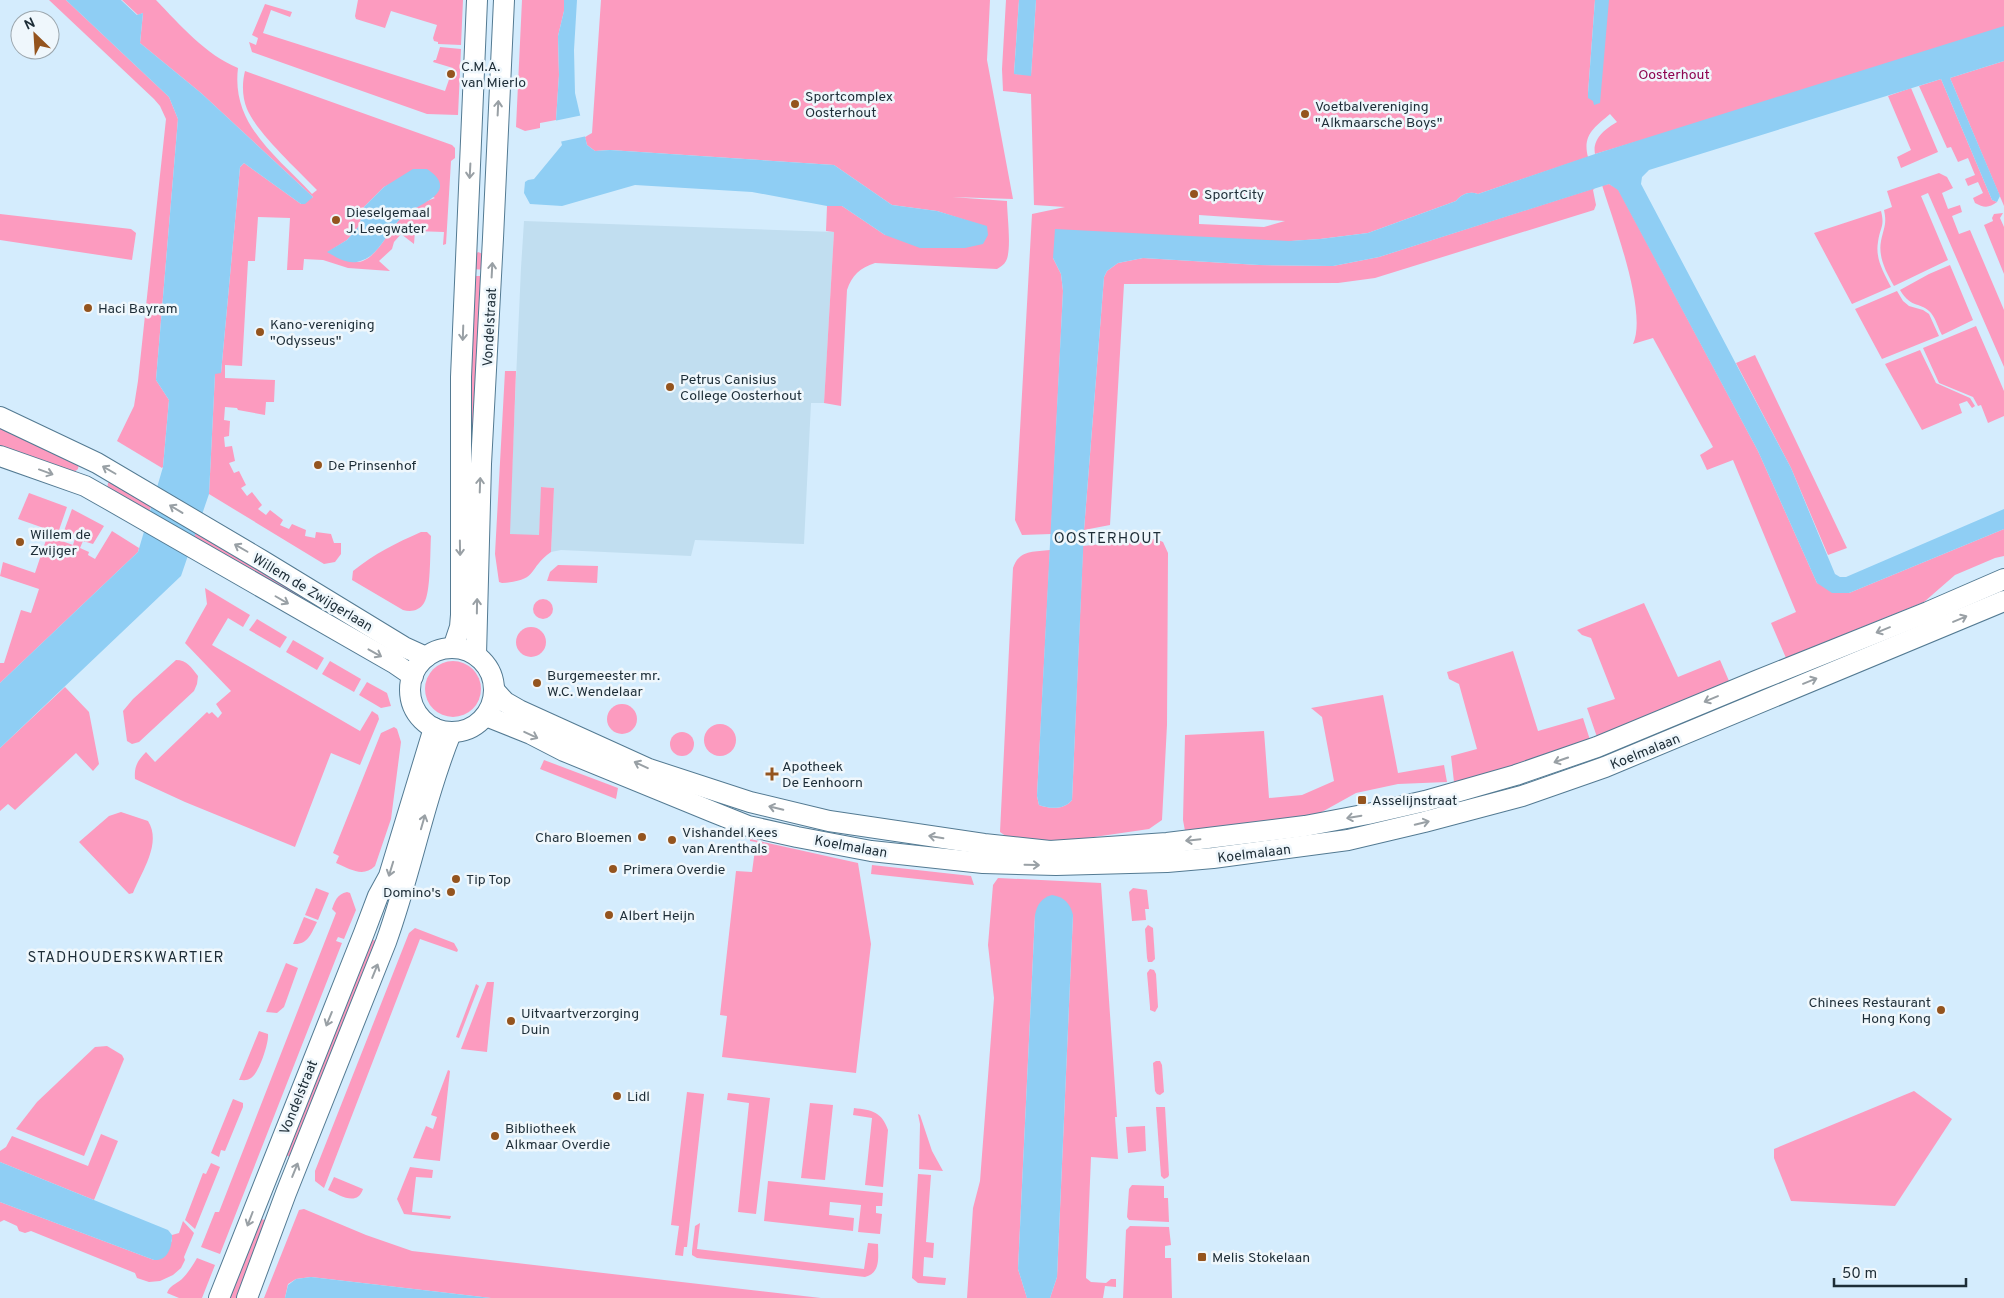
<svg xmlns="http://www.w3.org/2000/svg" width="2004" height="1298" viewBox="0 0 2004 1298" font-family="Overpass,sans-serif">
<rect width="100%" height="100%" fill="#d4ecfd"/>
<!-- built -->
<path fill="#c1def0" d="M524,221l310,11 -10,171h-13l-7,141 -109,-4 -4,16 -130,-6 -10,2 3,-64 -12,-1 -3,48h-30l12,-267z"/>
<!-- green -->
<g fill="#fc9bbf" fill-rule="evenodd">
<path d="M49,0h17l103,97 9,22 -22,261 13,20 -6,67 -1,1 -45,-27 17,-35 4,-25 28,-262 -6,-13 -6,-7z"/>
<path d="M122,0h34c24,25 50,55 82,68 -7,57 39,88 74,126l5,-4c-19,-20 -60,-57 -70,-81 -5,-12 -5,-26 -2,-38l207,74 3,3v10l-4,3 -5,83 -3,1 1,-13 -29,-1 -1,13 -13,-10 -7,8 -2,7 -13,12 11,10 -42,-3 -25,-8 -19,-1 -1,11h-16l3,-52 -32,-1 -3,44h-7l-6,105 -17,-1v13l50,2 -1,22h-8l-1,13 -27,-5 -1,-2 -12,-1 -1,13 6,1 -1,15 -5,1 1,10 7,-1 3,15 -6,2 5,10 5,-2 7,14 -5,3 6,8 5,-4 10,13 -4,4 8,6 4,-5 13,10 -3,5 9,4 3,-5 14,6 -1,6 10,2 1,-6 15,2 3,9h7v11l-6,8 -11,2 -115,-70 6,-121h6l19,-206 4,-4 57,41 12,-7 -112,-104 -61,-50 3,-30 -5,2zM398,180l37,18c-13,4 -24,11 -34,20 -12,12 -26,43 -43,44 -9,1 -22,-7 -30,-10l19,-12 12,-14 5,-19 20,-20z"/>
<path d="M358,0h105l-2,45 -23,-1v-2l-4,-1 -1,-3 4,-13 -46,-14 -6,17 -29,-9 -1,-3z"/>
<path d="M522,0h42v11l-6,25 1,39 -3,45 -16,3v5l-15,3 -9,-4z"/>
<path d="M601,0h389l-3,60 26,139 -61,-2 55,4c0,14 5,49 -1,60 -2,4 -6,6 -9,8l-122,-6c-15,5 -23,12 -28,27l-6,116 -17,-3 10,-171 -8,-1 1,-25h15l43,29 102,-8 -50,-16 -45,-6 -58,-40 -224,-15 -15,1 -8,-6 -2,-8 7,-4z"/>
<path d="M1006,0h13l-5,74 17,1 5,-75h559l-7,93 9,6 5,-99h402v43l-369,99 -40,12c-3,-15 10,-25 22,-32l-7,-8c-15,13 -28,21 -22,43l-110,37c-9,-3 -16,0 -22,7l-88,32 -48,6 -267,19 8,16 2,17 -12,243 -29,1 -7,-15 17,-306 33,-7 -31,-2 -3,-111 -28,-3 -1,-22zM1199,215l86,6 -21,6 -65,-3z"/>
<path d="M265,4l27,8 -2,5 -19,-7 -8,23 182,58 8,-23 -20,-6 1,-2h2l4,-13 21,2 -3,66 -31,-1 -175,-62 -3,-10 7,3 2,-7 -6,-3z"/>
<path d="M2004,61v145l-54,-128z"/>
<path d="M1941,79l51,121 5,2c-8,6 -13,6 -22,1l-2,-5 10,-5 -5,-11 -10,4 -3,-7 10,-4 -7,-17 -10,4 -7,-15 -4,1 -28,-62z"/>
<path d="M1911,88l27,64 -37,16 -4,-11 14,-7 -23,-54z"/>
<path d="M1939,173l8,4 6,11 -11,5 6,16 12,-4 2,7 -10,4 7,18 11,-4 34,80v57l-76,-174 -7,3 27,64 -54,26c-8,-14 -16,-29 -13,-45 3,-14 6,-17 3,-31l8,-3 -5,-16z"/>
<path d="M1609,184l9,5 140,262 59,132 32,10 155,-64v27l-9,2 -40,17 -31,27 -138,56 -15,-35 25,-11 -63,-152 -26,10 -7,-15 13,-8 -60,-109 -20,6c15,-32 -20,-123 -31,-159z"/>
<path d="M1595,188l-2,2 3,15 -2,5 -219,68 -37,5 -214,1 -14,241 -26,5 20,-253 3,-6 11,-8 25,-5 116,7 74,1 46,-9z"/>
<path d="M1881,211c4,16 -1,16 -3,31 -3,17 6,31 13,45l-39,17 -38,-71z"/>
<path d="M2003,213l-3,5 4,9v47l-20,-49 9,-4 -1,-3 2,-4z"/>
<path d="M0,214l131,15 5,4 -4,27 -132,-20z"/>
<path d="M478,252l5,2 5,16 -17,-1 4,-14z"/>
<path d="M1950,265l23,55 -31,15c-4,-7 -6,-16 -11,-22 -10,-12 -19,-3 -31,-23l29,-16z"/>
<path d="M471,276h16l-12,189 -10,1z"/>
<path d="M1897,291l6,10 6,5 14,4 6,4 10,22 -57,23 -27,-50z"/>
<path d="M1976,326l28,65v25l-16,7 -7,-18 -3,1 -5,-9 -34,-14 -16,-35z"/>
<path d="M1920,350l16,33 34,15 5,8 -3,2 -5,-7 -8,3 3,9 -40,17 -37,-66z"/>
<path d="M1755,355l92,193 -19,7 -37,-87 -55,-105z"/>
<path d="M505,371h11l-6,163 29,1 2,-48 13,1 -3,64c-25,18 -11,28 -49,31l-3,-1 -4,-28z"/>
<path d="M0,423l79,39 -1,7 -5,4 -73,-22z"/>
<path d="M113,480l40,21 -5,14 -41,-26 1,-6z"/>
<path d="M29,493l38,14 -9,26 -40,-14z"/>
<path d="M72,509l32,17 -11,18 -10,-3 -3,7 9,4 -1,3 7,4 17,-28 27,17 -1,4 -138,131v-20h4l17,-53 10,3 8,-24 -39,-13 3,-14 32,11 13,-39 9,2 -1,3 17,6 3,-10 -12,-4z"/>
<path d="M197,527l166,103 -4,6 -167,-95z"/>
<path d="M421,532h6l4,4c-1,14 0,57 -7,67 -5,8 -13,9 -21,7l-51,-30 1,-9c21,-17 43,-28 68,-39z"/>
<path d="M1146,539h10l7,3 5,11 -1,172 -5,95 -13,9 -96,14 -43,-4 -10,-7 13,-264c6,-18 20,-16 37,-18l-13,246 2,9c11,4 25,5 33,-5l11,-254z"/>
<path d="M558,565l40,1 -1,17 -50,-2 3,-9z"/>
<path d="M205,588l45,27 -7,12 -15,-9 -16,27 148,86 12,-20 6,4 1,4 -19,46 -29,-12 -36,94 -110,-45 -50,-23c-1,-12 2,-18 11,-27l9,10 52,-50 2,2 3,-2 6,6 4,-5 -6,-9 15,-13 -46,-48 22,-39z"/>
<circle cx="543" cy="609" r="10"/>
<path d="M1644,603l34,74 42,-17 9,21 -3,3 -129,53 -10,-29 28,-9 -24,-61 -9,-3 -5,-5z"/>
<path d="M257,619l30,18 -7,11 -31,-18z"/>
<circle cx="531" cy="642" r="15"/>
<path d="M293,640l31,18 -7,12 -31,-18z"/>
<path d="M1513,651l25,80 45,-13 7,22 -50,18 -76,23 -10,1 -3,-26 26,-7 -18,-65 -10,-5 -2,-7z"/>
<path d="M176,660c11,0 15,7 22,16l-1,8 -3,7 -55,51 -7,2 -5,-3 -4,-30 10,-12z"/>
<circle cx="453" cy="689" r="28"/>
<path d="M330,661l31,18 -7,13 -32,-18z"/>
<path d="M367,682l20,11 4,13 -10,2 -22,-13z"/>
<path d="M65,687l24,25 10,52 -6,7 -17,-18 -61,57 -7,-6 -8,7v-63z"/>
<path d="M1383,695l15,78 46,-8 3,17 -49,2 -42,9 -36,20 -31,5 -104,13 -2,-11 2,-85 79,-4 5,67 33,-3 32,-14 -12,-64 -11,-9z"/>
<circle cx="622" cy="719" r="15"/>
<circle cx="720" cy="740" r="16"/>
<path d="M394,727l3,2 4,13 -10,77 -16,47c-12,12 -25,3 -39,-3l3,-7 -6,-3 48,-120z"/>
<circle cx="682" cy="744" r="12"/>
<path d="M544,760l74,28 -2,11 -76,-30z"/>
<path d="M121,812l27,9c14,22 -6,50 -15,72l-4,1 -50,-52 30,-26z"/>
<path d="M750,839l108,24 13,81 -15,129 -134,-16 5,-41 -7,-1 16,-144 16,1 4,-30 -6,-1z"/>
<path d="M872,865l99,11 3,9 -103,-11z"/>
<path d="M998,878l103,5 16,234h-2l3,42 -27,-2 -5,121 5,4 15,1 5,-4h5v8l-11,-1 -2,12h-53l7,-21 16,-362h-38l-17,354 9,29h-60l6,-90 7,-27 14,-183 -6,-53 5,-60z"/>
<path d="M316,888l13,5 -11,27 -13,-5z"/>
<path d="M1133,888l14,2 2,19h-4l1,11 -14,1 -3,-29z"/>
<path d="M347,892l3,1 6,17 -12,29 -6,-2 -2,4 6,2 -122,311 -19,-7 14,-35h4l117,-299 -4,-4c3,-8 5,-15 15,-17z"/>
<path d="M304,917l13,5c-6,12 -9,23 -24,22z"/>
<path d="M1148,925l5,3 2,31 -3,3h-4l-1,-4 -2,-29z"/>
<path d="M415,928l39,15 4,7 -1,2 -37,-13 -96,249 -9,-7v-10l94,-238z"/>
<path d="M366,937l15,6 -86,216 -14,-6z"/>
<path d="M286,963l12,5 -14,39 -7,6 -11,-1z"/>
<path d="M1150,969l4,1 2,4 2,33 -3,5 -5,-2v-3l-3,-34z"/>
<path d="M487,982h7l-7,70 -26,-3z"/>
<path d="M476,984l3,2 -20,52 -3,-1z"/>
<path d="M259,1031l9,3c1,9 -9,39 -17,44 -4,3 -7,2 -12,2z"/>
<path d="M107,1046l15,9 2,4 -40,97 -68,-27 21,-27 58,-55z"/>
<path d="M1156,1061h4l2,4 2,27 -4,3 -3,-1 -2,-3 -2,-28z"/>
<path d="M448,1070l2,1 -10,90 -27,-3 13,-32 7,3 4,-12 -6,-2z"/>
<path d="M1914,1091l38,28 -57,87 -104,-5 -17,-43v-9z"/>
<path d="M687,1092l17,2 -17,153h-3l-1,9 -8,-1 4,-29 -8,-1z"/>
<path d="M728,1093l42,5 -14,116 -18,-2 11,-109 -22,-3z"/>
<path d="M233,1099l10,4v4l-18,44 -4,-1 -2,7 -8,-4z"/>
<path d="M810,1103l23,2 -8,75 -24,-2z"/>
<path d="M1156,1107h9l4,68 -1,2 -4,2 -3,-3z"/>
<path d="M854,1108c18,2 28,4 34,22l-5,57 -18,-2 7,-67 -19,-3z"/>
<path d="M918,1114l2,1 12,36 11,20 -24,-2 1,-45z"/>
<path d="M1145,1126l1,25 -18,2 -2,-26z"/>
<path d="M101,1134l17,7 -24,59 -94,-38v-11l6,-4 6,-11 76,30z"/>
<path d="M211,1163l9,4 -25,62 -10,-9 18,-47 3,1z"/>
<path d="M410,1167l23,3 -1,8 -16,-1 -4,35 39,4 -1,3 -46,-5 -7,-15z"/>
<path d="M918,1174l13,1 -5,67 8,1 -1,15 -9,-1 -1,19 23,2 -1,7 -27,-2 -6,-5z"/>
<path d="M334,1177l29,12c-6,18 -23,6 -35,1z"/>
<path d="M768,1181l115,12 -1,13h-6v7l6,1 -2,20 -22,-2 3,-27 -31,-3 -1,13 25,3 -1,13 -89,-10z"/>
<path d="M1132,1185l32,1v12h4l1,24 -40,-2 -2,-3 2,-28z"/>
<path d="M0,1202l154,58 18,-19v-6l7,-2 4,-12 11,12 -10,24 1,3 -4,8 -8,7 -13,6 -11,1 -12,-4 -2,-5 -104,-42 -6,2 -6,-2 -2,-5 -13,-6 -4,2z"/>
<path d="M304,1209l62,26 46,16 409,47h-330l-180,-21 -15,2 -8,5 -3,14h-21l35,-88z"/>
<path d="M256,1217l14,5 -30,76h-16z"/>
<path d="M700,1223l-3,26 167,20 4,-26 10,1c0,13 3,29 -13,33l-168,-19 -5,-3v-4l3,-25z"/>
<path d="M1130,1226l39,1 2,18 -6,1v12h6l1,40h-49l3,-68z"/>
<path d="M197,1258l18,7 -13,33h-23l-12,-5c3,-8 8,-8 15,-14 6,-6 11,-14 15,-21z"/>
</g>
<!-- water -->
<g fill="#8fcef4">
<path d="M66,0h55l16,15 6,-2 -3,30 61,50 112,104 -8,7h-4l-57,-41 -4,4 -19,206 -6,1 -6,120 -28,82 -181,172v-65l138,-131 25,-85 6,-67 -13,-20 22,-261 -9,-22z"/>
<path d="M564,0h13l-3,50 1,43 12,52 8,6 15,-1 224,15 58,40 45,6 50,15 1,9 -5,9 -18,4h-45l-35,-13 -43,-29h-15l-75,-14 -117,-7 -73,21 -32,-2 -6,-11 1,-11 3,-2 6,-1 28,-34 -6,-25 3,-45 -1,-39 6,-25z"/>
<path d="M1019,0h17l-5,76 -17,-2z"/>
<path d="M1595,0h14l-9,103 -6,2 -1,-4 -5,-3v-5z"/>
<path d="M2004,26v35l-54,17 50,118 -3,6 -5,-2 -51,-121 -292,91 -7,7 -1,7 150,284 44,106 5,3h6l158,-68v20l-155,64h-17l-15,-10 -59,-132 -140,-261 -9,-6 -230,73 -46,9 -74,-1 -116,-7 -25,5 -11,8 -3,6 -20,253 -12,270c-8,10 -22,9 -33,5l-2,-9 26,-505 -2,-17 -8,-16 2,-29 234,12 31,-2 48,-6 88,-32c6,-7 13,-10 22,-7l117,-40z"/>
<path d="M413,169h14c6,4 14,10 13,18 -1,12 -28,21 -38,30 -13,12 -23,38 -39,43 -13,6 -24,-1 -36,-8l20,-12 12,-14 5,-19 20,-20z"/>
<path d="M1052,895c12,2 18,8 21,20l-16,362 -7,21h-23l-9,-29 17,-354c2,-10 6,-17 17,-20z"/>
<path d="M0,1162l168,68 4,5c0,12 -4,26 -18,25l-154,-58z"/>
<path d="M311,1277l180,21h-206l3,-13 8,-6z"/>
</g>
<!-- pier -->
<path fill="#d4ecfd" d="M583,115l4,21 -28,6 -5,-21z"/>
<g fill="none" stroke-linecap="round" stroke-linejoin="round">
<!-- minor casing -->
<g stroke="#537a92" stroke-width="22">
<g id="minor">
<path d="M0,417l97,46 166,98 141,86 22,10"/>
<path d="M0,456l85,30 23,13 286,164 19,13"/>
<circle cx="452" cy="690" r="42"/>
<path d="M453,648l7,-21 1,-12v-238l16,-377"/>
<path d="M476,655l5,-191 12,-226 11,-238"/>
<path d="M495,691l10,11 14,8 130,59 101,33 79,19 155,23 66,7 117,-8 138,-17 63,-12 57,-13 91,-26 81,-28 159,-66 172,-69 76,-33"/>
<path d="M486,716l45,18 33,17 149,61 35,14 49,11 74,14 112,12 73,2 111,-3 46,-4 135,-18 76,-18 98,-26 83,-29 399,-166"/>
<path d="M219,1298l145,-365 14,-37 11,-20 45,-148"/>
<path d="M247,1298l39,-105 100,-251c25,-69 38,-142 65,-209"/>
</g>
</g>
<!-- minor -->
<use href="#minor" stroke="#fff" stroke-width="20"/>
</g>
<!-- one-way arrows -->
<defs><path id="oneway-shaft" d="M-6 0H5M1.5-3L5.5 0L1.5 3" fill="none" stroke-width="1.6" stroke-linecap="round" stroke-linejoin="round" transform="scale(1.25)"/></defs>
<g stroke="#99a0a5">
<use href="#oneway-shaft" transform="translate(498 108) rotate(-87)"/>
<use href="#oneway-shaft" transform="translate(470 171) rotate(93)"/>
<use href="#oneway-shaft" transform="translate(492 270) rotate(-87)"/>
<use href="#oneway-shaft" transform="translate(463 333) rotate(92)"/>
<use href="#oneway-shaft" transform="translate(109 470) rotate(-150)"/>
<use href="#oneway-shaft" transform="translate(46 472) rotate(20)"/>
<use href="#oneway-shaft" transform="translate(480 485) rotate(-88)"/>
<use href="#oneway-shaft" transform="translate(176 509) rotate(-149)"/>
<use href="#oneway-shaft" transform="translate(241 548) rotate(-150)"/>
<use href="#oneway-shaft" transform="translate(460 548) rotate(89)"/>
<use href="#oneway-shaft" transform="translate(282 600) rotate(30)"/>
<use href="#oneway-shaft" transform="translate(477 606) rotate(-89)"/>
<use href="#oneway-shaft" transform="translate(1960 619) rotate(-23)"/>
<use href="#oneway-shaft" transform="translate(1883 630) rotate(158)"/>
<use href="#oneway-shaft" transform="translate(375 653) rotate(29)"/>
<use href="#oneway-shaft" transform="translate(1810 681) rotate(-22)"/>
<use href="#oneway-shaft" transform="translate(1711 699) rotate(157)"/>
<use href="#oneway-shaft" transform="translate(531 735) rotate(25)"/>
<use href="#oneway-shaft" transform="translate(1561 760) rotate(161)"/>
<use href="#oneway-shaft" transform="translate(641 765) rotate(-155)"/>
<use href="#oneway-shaft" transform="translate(776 808) rotate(-167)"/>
<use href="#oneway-shaft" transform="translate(1354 817) rotate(170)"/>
<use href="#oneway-shaft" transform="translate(423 822) rotate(-74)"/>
<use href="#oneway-shaft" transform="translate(1422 823) rotate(-14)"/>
<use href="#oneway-shaft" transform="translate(936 837) rotate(-171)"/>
<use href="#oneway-shaft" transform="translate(1193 840) rotate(174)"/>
<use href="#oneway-shaft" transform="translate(1032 865) rotate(1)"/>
<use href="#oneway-shaft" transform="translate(391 869) rotate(107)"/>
<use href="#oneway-shaft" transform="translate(375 971) rotate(-68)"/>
<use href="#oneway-shaft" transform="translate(329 1019) rotate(112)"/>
<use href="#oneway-shaft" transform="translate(295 1170) rotate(-68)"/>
<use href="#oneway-shaft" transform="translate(250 1219) rotate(111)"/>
</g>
<!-- markers -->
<g fill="#94541e" stroke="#eff7fc" stroke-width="2">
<circle cx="451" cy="74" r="5"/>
<circle cx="795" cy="104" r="5"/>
<circle cx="1305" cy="114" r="5"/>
<circle cx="1194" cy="194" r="5"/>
<circle cx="336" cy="220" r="5"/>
<circle cx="88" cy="308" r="5"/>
<circle cx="260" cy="332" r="5"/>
<circle cx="670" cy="387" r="5"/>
<circle cx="318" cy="465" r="5"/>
<circle cx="20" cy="542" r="5"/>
<circle cx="537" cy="683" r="5"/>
<path d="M769.5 766.5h5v5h5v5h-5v5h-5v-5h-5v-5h5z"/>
<rect x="1357" y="795" width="10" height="10" rx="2.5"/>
<circle cx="642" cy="837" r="5"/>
<circle cx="672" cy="840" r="5"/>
<circle cx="613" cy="869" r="5"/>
<circle cx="456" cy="879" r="5"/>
<circle cx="451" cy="892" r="5"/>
<circle cx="609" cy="915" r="5"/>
<circle cx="1941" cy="1010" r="5"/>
<circle cx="511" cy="1021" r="5"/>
<circle cx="617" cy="1096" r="5"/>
<circle cx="495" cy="1136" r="5"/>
<rect x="1197" y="1252" width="10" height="10" rx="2.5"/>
</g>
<g text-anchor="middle" stroke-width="5" stroke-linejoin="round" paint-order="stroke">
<!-- poi labels -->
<g font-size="14" fill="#1d2d37" stroke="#eff7fc" text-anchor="start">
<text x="461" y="71">C.M.A.<tspan x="461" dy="16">van Mierlo</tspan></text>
<text x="805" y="101">Sportcomplex<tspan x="805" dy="16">Oosterhout</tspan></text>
<text x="1315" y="111">Voetbalvereniging<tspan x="1315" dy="16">"Alkmaarsche Boys"</tspan></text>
<text x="1204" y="199">SportCity</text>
<text x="346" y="217">Dieselgemaal<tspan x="346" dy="16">J. Leegwater</tspan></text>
<text x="98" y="313">Haci Bayram</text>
<text x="270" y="329">Kano-vereniging<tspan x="270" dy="16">"Odysseus"</tspan></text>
<text x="680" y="384">Petrus Canisius<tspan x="680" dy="16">College Oosterhout</tspan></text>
<text x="328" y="470">De Prinsenhof</text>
<text x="30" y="539">Willem de<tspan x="30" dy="16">Zwijger</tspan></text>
<text x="547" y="680">Burgemeester mr.<tspan x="547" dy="16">W.C. Wendelaar</tspan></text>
<text x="782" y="771">Apotheek<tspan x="782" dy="16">De Eenhoorn</tspan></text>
<text x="1372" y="805">Asselijnstraat</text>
<text x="682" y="837">Vishandel Kees<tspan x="682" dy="16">van Arenthals</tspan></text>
<text x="632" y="842" text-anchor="end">Charo Bloemen</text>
<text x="623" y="874">Primera Overdie</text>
<text x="466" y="884">Tip Top</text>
<text x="441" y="897" text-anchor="end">Domino's</text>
<text x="619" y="920">Albert Heijn</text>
<text x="1931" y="1007" text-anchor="end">Chinees Restaurant<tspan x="1931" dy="16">Hong Kong</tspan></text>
<text x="521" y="1018">Uitvaartverzorging<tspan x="521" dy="16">Duin</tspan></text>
<text x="627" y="1101">Lidl</text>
<text x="505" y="1133">Bibliotheek<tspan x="505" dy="16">Alkmaar Overdie</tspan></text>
<text x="1212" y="1262">Melis Stokelaan</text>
</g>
<!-- park labels -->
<g font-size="14" fill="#8d044f" stroke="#eff7fc">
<text x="1674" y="79">Oosterhout</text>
</g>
<!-- street labels -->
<g font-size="14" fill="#1d2d37" stroke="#eff7fc">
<text transform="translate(489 327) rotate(-87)" y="5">Vondelstraat</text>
<text transform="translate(313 592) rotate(31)" y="5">Willem de Zwijgerlaan</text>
<text transform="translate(1645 751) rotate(-22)" y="5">Koelmalaan</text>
<text transform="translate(851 846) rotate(10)" y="5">Koelmalaan</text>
<text transform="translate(1254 853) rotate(-7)" y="5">Koelmalaan</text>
<text transform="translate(298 1097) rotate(-68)" y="5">Vondelstraat</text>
</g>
<!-- neighbourhood labels -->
<g font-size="15" letter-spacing="1" fill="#1d2d37" stroke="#eff7fc">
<text x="1108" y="543">OOSTERHOUT</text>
<text x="126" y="962">STADHOUDERSKWARTIER</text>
</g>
</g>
<!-- north arrow -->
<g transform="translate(35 35) rotate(335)"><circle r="24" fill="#eff7fc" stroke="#9ba6ad"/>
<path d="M0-4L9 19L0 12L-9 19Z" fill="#94541e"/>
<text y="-8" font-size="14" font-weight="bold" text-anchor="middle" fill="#1d2d37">N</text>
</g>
<!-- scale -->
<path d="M1834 1278v8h132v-8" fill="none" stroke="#1d2d37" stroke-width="2.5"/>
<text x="1842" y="1278" font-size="15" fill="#1d2d37" stroke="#eff7fc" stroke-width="4" paint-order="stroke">50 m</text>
</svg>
